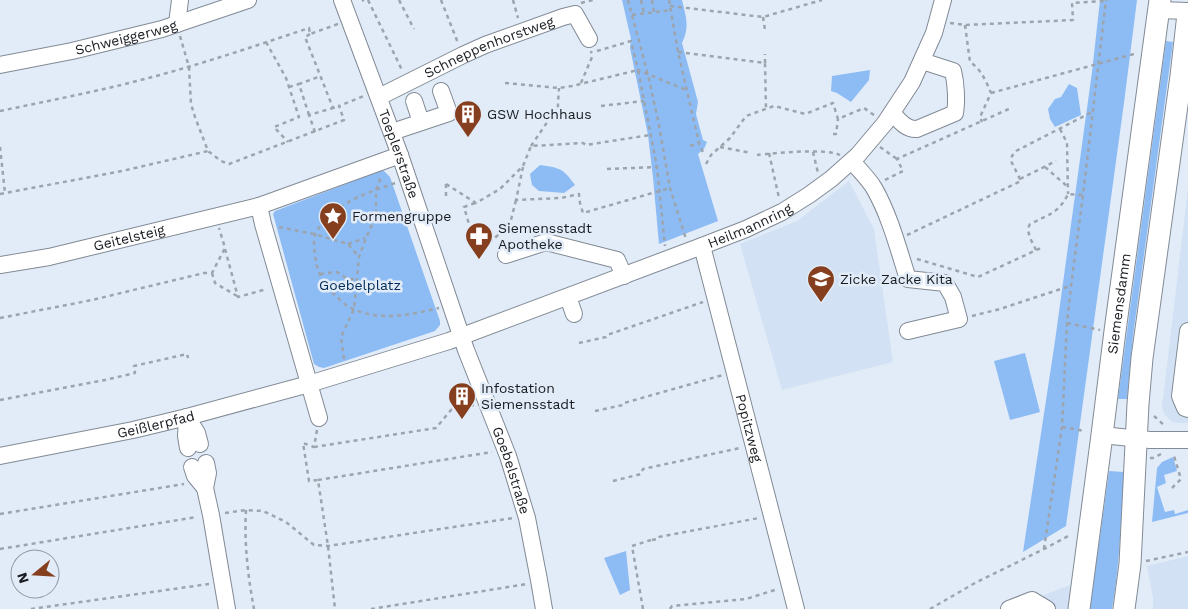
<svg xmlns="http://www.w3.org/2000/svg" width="1188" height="609" viewBox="0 0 1188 609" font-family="'Work Sans',sans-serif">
<rect width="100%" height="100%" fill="#e2ecf8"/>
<!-- built -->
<g fill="#d2e1f3">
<path d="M849,181l25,48 19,133 -111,28 -42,-146 57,-23z"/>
<path d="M1188,188v235h-13l-4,-2 -7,-7 -2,-7z"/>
<path d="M1188,556v53h-35v-11l-6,-32z"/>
<path d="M1071,585l-3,24h-58l49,-20z"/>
</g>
<!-- green -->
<g fill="#8dbcf5">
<path d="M622,0h60c4,17 8,27 0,43l16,59 -2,12 7,26 4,2 -3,7 -6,5 20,67 -59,23 -6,-66 -5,-43 -18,-87 1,-9z"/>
<path d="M1100,0h37l-13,103 -58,423 -43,26 32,-211 37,-269z"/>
<path d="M1166,41l7,1 -40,294 -6,63h-9z"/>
<path d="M870,70l-1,10 -18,22 -14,-9 -6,-2 1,-15z"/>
<path d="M1069,84l8,4 4,27 -26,12 -5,-8 -2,-10 7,-10 6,-2z"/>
<path d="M540,165c20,3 23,3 35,20l-11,8 -25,-2 -7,-6 -2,-11z"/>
<path d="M380,171h4l6,6 50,144v4l-5,6 -111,37 -5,-1 -5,-3 -41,-150 2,-3z"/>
<path d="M1025,353l15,59 -30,8 -16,-59z"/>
<path d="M1173,457l4,14 -13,4 2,8 -9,4 8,25 9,-2 1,4 13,-4v3l-36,9 5,-54 5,-6z"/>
<path d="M1109,471l15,1c-3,46 -4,92 -12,137h-22z"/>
<path d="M626,551l4,39 -10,5 -16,-37z"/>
</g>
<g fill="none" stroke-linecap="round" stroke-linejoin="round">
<!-- minor casing -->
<g stroke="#818a95" stroke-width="18">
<g id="minor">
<path id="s1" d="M342,0l58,155 66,195 42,106 19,62 12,62 5,29"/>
<path d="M1159,10l29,1"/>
<path d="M177,24l3,-24"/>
<path id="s2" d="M0,65l72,-14 90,-22 86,-29"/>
<path id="s3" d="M379,97l84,-42 22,-10 78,-28 12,-3 14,25"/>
<path d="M414,101l7,21"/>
<path d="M892,113c7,7 14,17 25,16l38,-16c2,-12 1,-30 -2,-42l-31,-10"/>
<path d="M392,132l57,-19 -8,-22"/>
<path d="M852,161c7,9 16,17 22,27 16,28 24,60 34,91l37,4 8,14 6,22 -51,12"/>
<path d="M259,206l4,18 56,194"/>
<path id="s4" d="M702,246l94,363"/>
<path d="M506,255l40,-13 71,18 7,16"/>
<path id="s5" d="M0,265l49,-8 210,-51 141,-51"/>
<path d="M568,297l6,17"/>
<path d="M1188,331l-8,65 5,12 3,1"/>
<path d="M187,417l-1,19 2,12"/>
<path d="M187,417l10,16 3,11"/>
<path d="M1102,435l48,5h38"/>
<path id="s6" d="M0,456l133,-26 54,-13 122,-33 140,-43 253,-95 44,-17 19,-9 17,-8 27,-17 22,-16 27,-24 27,-32 27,-41 22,-49 9,-33"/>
<path d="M192,467l3,9 10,12 3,-15 -2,-10"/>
<path d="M205,488l6,27 16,94"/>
<path d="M1009,609l23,-9 15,9"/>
</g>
</g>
<!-- major casing -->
<g stroke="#818a95" stroke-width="23">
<g id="major">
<path id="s7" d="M1079,609l23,-174 13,-104 45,-331"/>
<path d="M1124,609l6,-45 8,-160 4,-46 39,-282 7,-62"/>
</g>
</g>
<!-- path -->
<g stroke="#9ca4ad" stroke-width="2.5" stroke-dasharray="4 4" stroke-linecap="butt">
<path d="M368,0l34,70"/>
<path d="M399,0l15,29"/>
<path d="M441,0l17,43"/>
<path d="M513,0l5,18"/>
<path d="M628,0l20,75 10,45 12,68 16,51"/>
<path d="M641,0l3,13"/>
<path d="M652,0l2,12"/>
<path d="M669,0l9,52 21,91 5,12"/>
<path d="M362,1l2,-1"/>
<path d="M581,3l12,-3"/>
<path d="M670,6l93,11 59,-17"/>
<path d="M632,15l39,-5"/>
<path d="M763,17l2,13"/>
<path d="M950,23l15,2 108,-5 -1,-17 33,-2"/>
<path d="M965,25l5,37c11,7 16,19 21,31l-11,24 2,5"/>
<path d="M310,34l-5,3 28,71 6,-2"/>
<path d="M180,36l9,31 2,37 4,13 13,34 13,10 8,3 115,-44 -5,-14 25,-10"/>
<path d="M266,42l20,36 13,39 -25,10 14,15"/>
<path d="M597,51l34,-10 7,29 48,20"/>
<path d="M678,52l87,11 1,46"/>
<path d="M765,63v-9"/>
<path d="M505,83l54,5 13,-2 66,-16 19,97 8,79"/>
<path d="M581,83l11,-26 -1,-6"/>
<path d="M289,87l10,-3"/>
<path d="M991,93l143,-39"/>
<path d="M601,106l43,-5"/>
<path d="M0,111c52,-11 105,-21 156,-35 52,-14 102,-31 153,-48l1,6 28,-10"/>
<path d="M309,115l-10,-31 22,-8"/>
<path d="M1060,129l7,14 1,51"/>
<path d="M315,132l-6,-17 24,-7"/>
<path d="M833,134h3l2,-15"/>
<path d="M531,146l19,-28 8,-7v-8l1,-15"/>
<path d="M690,146l9,-3"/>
<path d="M0,147l5,46"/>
<path d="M720,147l31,6"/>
<path d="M880,147l17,12"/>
<path d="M813,152l5,21"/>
<path d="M769,153l10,45"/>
<path d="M757,155c17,-2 69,-7 83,0"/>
<path d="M706,164l5,-9 19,-17 16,-22 28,-10 31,8 28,-11 5,16 26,-11 10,7"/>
<path d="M523,167l-7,33 45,-2 18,-4 1,9 3,10 87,-25"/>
<path d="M1045,167l23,20"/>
<path d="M607,169l50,-2"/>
<path d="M1020,179l36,-18"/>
<path d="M885,180l18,-9 -6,-12 114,-51"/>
<path d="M395,183c-28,10 -60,20 -77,46 -7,9 -3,23 -2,33 2,12 10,25 19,33 3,3 7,7 11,10 28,18 63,10 93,3"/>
<path d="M446,184l30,19 24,-14 23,-23 8,-20 52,-3 3,2 64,-10"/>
<path d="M446,184v16"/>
<path d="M0,194l122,-23 86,-20"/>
<path d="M475,203l-11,4 5,17 5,12 10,11 21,-18 6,-9 5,-20"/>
<path d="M279,227l35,7 34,10 11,13"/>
<path d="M907,235l114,-54 -10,-20 1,-5 4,-5 76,-39"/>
<path d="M348,244l17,-6"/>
<path d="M225,249l13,48 29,-8"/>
<path d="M1036,250c-3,-7 -11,-18 -6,-26 18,-9 29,-11 38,-30l15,1"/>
<path d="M917,259l61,18 65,-30"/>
<path d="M212,273l3,10 22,13"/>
<path d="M320,274l17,-2 9,6 10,2"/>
<path d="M972,316l28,-7 70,-23"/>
<path d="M0,318l92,-18 112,-27h8l13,-25 -6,-20"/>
<path d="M1067,323l33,7"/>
<path d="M579,343l27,-6 1,-2 96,-33"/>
<path d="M344,359l-3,-22 13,-28 5,-52 7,-19 10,-22v-26l5,-13"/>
<path d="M0,400l105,-20 30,-7 -1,-7 53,-12 1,4"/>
<path d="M595,411l28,-6 1,-2 99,-28"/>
<path d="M1154,416l11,10"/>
<path d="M1062,427l23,4"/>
<path d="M317,430l-3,17 -11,-4 6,38 9,-1 10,66 7,63"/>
<path d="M314,447l122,-19 15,-18 23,-5"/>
<path d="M1150,458h3l8,-4"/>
<path d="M318,480l174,-28"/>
<path d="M613,481l28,-7 2,-5 97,-21"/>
<path d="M1172,488l9,-9 -7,-23"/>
<path d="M246,510c-2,33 2,67 8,99"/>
<path d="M225,513l21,-3 17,1 23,11 28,23 14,1 185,-28"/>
<path d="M0,514l184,-30"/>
<path d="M652,540l6,-1 1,-2 100,-19"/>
<path d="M0,549l197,-32"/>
<path d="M1044,549l18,-122 5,-104 4,-37 12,-91 23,-195"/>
<path d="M1146,561l42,-9"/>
<path d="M31,609l178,-25"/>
<path d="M371,609l156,-25"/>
<path d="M643,609l-11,-63 19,-6"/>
<path d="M670,609l2,-3 74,-7 32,-10"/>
<path d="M930,609l45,-26 69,-34 26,-14"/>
</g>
<!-- minor -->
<use href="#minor" stroke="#fff" stroke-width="16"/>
<!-- major -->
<use href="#major" stroke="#fff" stroke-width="21"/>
</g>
<!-- icons -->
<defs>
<g id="building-pin" transform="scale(1.4375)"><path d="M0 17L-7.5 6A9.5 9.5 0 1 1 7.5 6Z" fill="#863f1e" stroke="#e2ecf8"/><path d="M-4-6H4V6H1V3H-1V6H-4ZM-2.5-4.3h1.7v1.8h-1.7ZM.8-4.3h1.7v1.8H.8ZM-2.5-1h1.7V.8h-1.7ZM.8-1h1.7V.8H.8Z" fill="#fff"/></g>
<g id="sight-pin" transform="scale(1.4375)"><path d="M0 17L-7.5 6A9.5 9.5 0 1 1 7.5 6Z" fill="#863f1e" stroke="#e2ecf8"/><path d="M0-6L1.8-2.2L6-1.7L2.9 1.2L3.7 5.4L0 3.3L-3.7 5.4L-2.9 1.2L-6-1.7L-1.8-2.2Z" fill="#fff"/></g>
<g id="pharmacy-pin" transform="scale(1.4375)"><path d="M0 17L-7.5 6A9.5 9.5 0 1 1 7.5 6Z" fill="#863f1e" stroke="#e2ecf8"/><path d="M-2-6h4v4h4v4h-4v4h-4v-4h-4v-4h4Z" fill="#fff"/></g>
<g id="school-pin" transform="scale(1.4375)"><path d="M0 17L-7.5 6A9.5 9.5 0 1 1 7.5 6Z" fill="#863f1e" stroke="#e2ecf8"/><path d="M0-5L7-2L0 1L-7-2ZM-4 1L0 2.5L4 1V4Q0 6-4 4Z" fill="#fff"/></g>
</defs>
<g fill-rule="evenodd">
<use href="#building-pin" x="468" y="114"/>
<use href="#sight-pin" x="333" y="216"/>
<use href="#pharmacy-pin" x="479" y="236"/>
<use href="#school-pin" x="821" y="279"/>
<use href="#building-pin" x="462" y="396"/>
</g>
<g text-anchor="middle" stroke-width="5" stroke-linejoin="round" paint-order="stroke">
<!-- street labels -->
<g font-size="14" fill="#181b20" stroke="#e2ecf8">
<text dy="5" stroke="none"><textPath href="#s2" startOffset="129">Schweiggerweg</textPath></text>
<text dy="5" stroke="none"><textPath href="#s3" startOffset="121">Schneppenhorstweg</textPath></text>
<text dy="5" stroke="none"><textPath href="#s1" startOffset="164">Toeplerstraße</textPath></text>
<text dy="5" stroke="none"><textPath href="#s6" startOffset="786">Heilmannring</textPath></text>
<text dy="5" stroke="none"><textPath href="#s5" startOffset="132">Geitelsteig</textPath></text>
<text dy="5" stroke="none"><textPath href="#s7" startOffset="308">Siemensdamm</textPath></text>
<text dy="5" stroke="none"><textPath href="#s6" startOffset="159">Geißlerpfad</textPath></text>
<text dy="5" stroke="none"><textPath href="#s4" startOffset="188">Popitzweg</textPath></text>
<text dy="5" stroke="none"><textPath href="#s1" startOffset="500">Goebelstraße</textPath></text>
</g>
<!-- poi labels -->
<g font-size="14" fill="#181b20" stroke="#e2ecf8" text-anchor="start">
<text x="487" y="119">GSW Hochhaus</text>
<text x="352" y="221">Formengruppe</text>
<text x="498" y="233">Siemensstadt<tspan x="498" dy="16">Apotheke</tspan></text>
<text x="840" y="284">Zicke Zacke Kita</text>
<text x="481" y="393">Infostation<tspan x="481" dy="16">Siemensstadt</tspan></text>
</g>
<!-- park labels -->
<g font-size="14" fill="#032b55" stroke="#e2ecf8">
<text x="360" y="290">Goebelplatz</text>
</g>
</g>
<!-- north arrow -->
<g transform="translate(35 574) rotate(252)"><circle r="24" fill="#e2ecf8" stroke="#9198a2"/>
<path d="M0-4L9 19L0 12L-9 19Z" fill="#863f1e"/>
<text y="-8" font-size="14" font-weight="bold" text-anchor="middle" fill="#181b20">N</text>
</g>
</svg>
